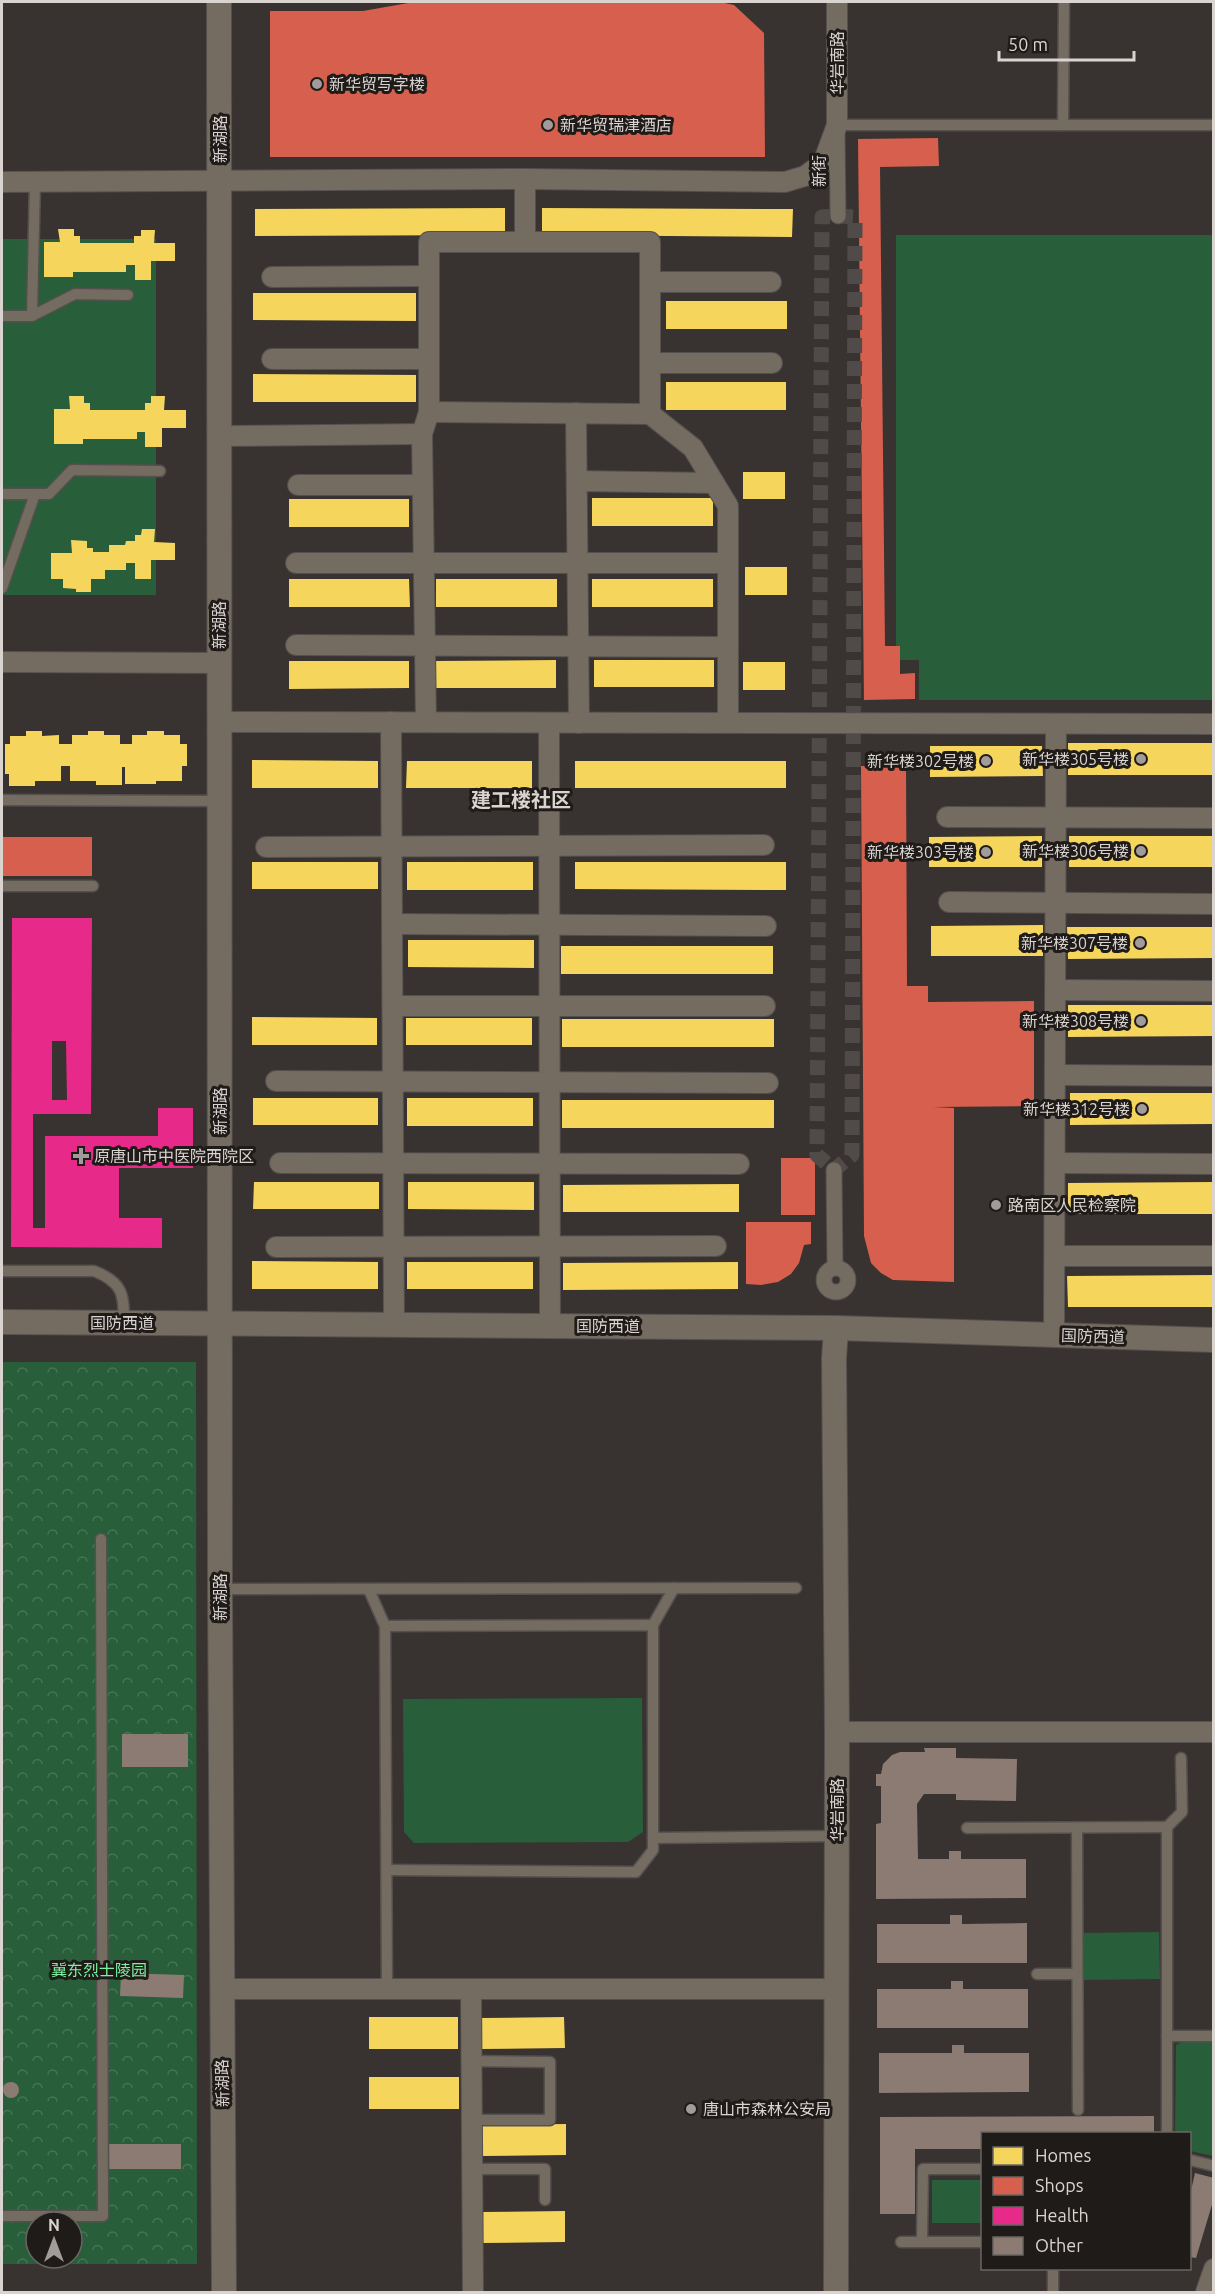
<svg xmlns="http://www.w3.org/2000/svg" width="1215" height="2294" viewBox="0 0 1215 2294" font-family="Ubuntu,'Noto Sans SC',sans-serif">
<defs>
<pattern id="park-crowns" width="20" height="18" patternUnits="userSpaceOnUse" patternTransform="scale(1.5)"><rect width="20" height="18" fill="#285e3a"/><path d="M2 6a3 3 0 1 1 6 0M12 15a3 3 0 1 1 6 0" fill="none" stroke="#477455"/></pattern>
</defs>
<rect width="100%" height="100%" fill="#383330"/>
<!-- green -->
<g fill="#285e3a">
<path d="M896,235h317v465h-294v-40h-23z"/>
<rect x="2" y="239" width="154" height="356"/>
<path d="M642,1698l1,134 -15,10 -214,1 -10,-11 -1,-133z"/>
<path d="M1159,1932l1,47 -79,1v-47z"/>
<path d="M1182,2042h31v114l-23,-5v-17l-15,-1 1,-88z"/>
<rect x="932" y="2180" width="50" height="43"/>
</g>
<!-- park -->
<path fill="url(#park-crowns)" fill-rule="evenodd" d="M2,1362h194l1,902h-195zM36,2222h36v36h-36z"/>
<!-- homes -->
<g fill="#f6d55c">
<rect x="452" y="93" width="192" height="63"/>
<path d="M505,208v27l-250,1v-27z"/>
<path d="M542,208l251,1 -1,28 -250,-2z"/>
<path d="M58,229h16v7h6v7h54v-7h7v-6h14l-1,13h21v18h-24v19h-16v-15h-9v7h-53v5h-29v-35h16z"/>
<path d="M253,293h163v28l-163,-1z"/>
<rect x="666" y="301" width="121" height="28"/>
<path d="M253,374l163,1v27h-163z"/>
<rect x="666" y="382" width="120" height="28"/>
<path d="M69,396h15v7h6v7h55v-7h6v-7h14l-1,14h22v18h-24v19h-17v-15h-8v7h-54v5h-29v-35h16z"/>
<rect x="743" y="472" width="42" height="27"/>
<rect x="592" y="498" width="121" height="28"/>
<rect x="289" y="499" width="120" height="28"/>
<path d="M142,529h13l-1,13 21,1v17h-24v19h-16v-16h-9v7h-21v9h-14v13h-15v-3l-13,-1v-9h-12v-26h21l-1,-13 16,1v7h6v4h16v-7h16l1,-4h9v-6h6z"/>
<rect x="745" y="567" width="42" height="28"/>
<path d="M289,579h120l1,28h-121z"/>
<rect x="436" y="579" width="121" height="28"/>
<rect x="592" y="579" width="121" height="28"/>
<path d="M556,660v28h-121v-27z"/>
<rect x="594" y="660" width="120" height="27"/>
<path d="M289,661h120v27l-120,1z"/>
<rect x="743" y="662" width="42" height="28"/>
<path d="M26,731h16v5l17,-1v9h13v-9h16v-4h16v4h16v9h12v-9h15v-4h17v4h16v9h7v22h-5v15h-26v3h-31v-17h-3v18h-26v-4h-26v-15h-9v15h-26v5h-26v-12h-4v-30h5v-8h16z"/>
<rect x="1068" y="743" width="146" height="32"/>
<path d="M930,746h112l1,30 -113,1z"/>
<path d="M252,760l126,1v27h-126z"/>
<path d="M407,761h125v27h-126z"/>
<rect x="575" y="761" width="211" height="27"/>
<path d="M1042,836v31h-113v-30z"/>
<rect x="1069" y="836" width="145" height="31"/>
<rect x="252" y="862" width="126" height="27"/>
<rect x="407" y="862" width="126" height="28"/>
<path d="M575,862h211v28l-211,-1z"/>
<path d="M1043,925v31h-112v-30z"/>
<path d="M1067,927h147v31l-146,1z"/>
<path d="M408,940h126v28l-126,-1z"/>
<rect x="561" y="946" width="212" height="28"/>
<path d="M1068,1005h146v31l-146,1z"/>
<path d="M252,1017l125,1v27h-125z"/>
<rect x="406" y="1018" width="126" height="27"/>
<rect x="562" y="1019" width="212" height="28"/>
<path d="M1070,1093h144v31l-144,1z"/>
<rect x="253" y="1098" width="125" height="27"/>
<rect x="407" y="1098" width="126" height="28"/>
<rect x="562" y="1100" width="212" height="28"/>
<path d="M254,1182h125v27h-126z"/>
<path d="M408,1182h126v28l-126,-1z"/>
<path d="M1214,1182v32h-146v-31z"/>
<path d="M739,1184v28h-176v-27z"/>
<path d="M252,1261l126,1v27h-126z"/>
<rect x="407" y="1262" width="126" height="27"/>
<path d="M738,1262v27l-175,1v-27z"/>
<path d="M1214,1275v32h-146l-1,-31z"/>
<rect x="369" y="2017" width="89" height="32"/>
<path d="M564,2017l1,31 -84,1 -1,-31z"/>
<rect x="369" y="2077" width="90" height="32"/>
<path d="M566,2124v31l-84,1v-31z"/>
<path d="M565,2211v31l-84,1v-31z"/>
</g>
<!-- shops -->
<g fill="#d6604d">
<path d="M414,2h306l14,3 30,28 1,124h-495v-146h93z"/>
<path d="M938,138l1,28 -59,1 5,479h15v28l15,-1v26l-51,1 -6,-561z"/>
<path d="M861,766h45l1,220h21v16l106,-1v105l-101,1 21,1v174l-61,-2 -12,-7 -10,-10 -7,-27z"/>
<rect x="2" y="837" width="90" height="39"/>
<rect x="781" y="1158" width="34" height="57"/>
<path d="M746,1222h65v22l-7,1 -5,18 -8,11 -13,8 -17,3 -15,-1z"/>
</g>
<!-- health -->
<path fill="#e7298a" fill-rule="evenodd" d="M12,918h80l-1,196h-58v114h12v-92h113v-28h35v60h-74v50h43v30l-151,-1zM52,1041h14l1,59h-15z"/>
<!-- building -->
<g fill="#8c7b73">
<rect x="122" y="1734" width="66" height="33"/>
<path d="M924,1748h32v10l61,1 -1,42 -60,-1v-6h-32l-7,10 1,55h31v-8h12v8h65v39l-150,1v-75l5,-1v-37h-5v-12h5l2,-10 9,-9 8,-3h25z"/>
<path d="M950,1915h12v9l65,-1v40h-150v-39h73z"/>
<path d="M121,1973l63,2 -1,23 -63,-2z"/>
<path d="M951,1981h12v8h65v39h-151v-39h74z"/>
<path d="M952,2045h12v8h65v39l-150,1v-40h73z"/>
<circle cx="11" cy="2090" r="8"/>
<path d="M1154,2116v18h-172v15h-67v65h-35v-97z"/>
<rect x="109" y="2144" width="72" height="25"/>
<path d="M1195,2173l19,5v20l-18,60 -6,-1v-62z"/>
</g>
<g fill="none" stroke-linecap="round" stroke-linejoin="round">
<!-- pedestrian-tunnel -->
<path stroke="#504b48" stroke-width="15" stroke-dasharray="15 8" stroke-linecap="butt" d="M838,216l17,1 -3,938 -18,15 -17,-15 5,-938z"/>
<!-- service casing -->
<g stroke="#54504e" stroke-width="13">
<g id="service">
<path d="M837,125h377"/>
<path d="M1063,125l1,-123"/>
<path d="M2,316h30l43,-22 53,1"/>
<path d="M32,316l3,-135"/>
<path d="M2,494h47l23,-24 88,1"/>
<path d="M2,588l33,-94"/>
<path d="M2,800l217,1"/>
<path d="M2,886h91"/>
<path d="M2,1271h92c29,11 30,24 30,52"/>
<path d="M220,1589l576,-1"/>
<path d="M369,1590l16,36 2,363"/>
<path d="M653,1625l21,-37"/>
<path d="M385,1626l268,-1v225l-17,22 -249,-2"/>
<path d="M967,1828l200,-1"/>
<path d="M1077,1828l1,282"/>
<path d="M653,1838l183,-2"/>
<path d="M1037,1974h40"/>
<path d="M1167,2036h47"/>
<path d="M472,2061l78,1v58h-78"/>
<path d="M1167,2134v-307l15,-15 -1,-54"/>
<path d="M1190,2160l24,6"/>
<path d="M472,2169h73v31"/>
<path d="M2,2216h101l-2,-677"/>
<path d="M922,2241l1,-72h59"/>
<path d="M901,2242h81"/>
<path d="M1053,2268v24"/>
</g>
</g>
<!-- pedestrian casing -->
<g stroke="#54504e" stroke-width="17">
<g id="pedestrian">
<path d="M837,132l1,84"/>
<path d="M834,1170l1,98"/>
<circle cx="836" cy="1280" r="12"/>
</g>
</g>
<!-- minor casing -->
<g stroke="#54504e" stroke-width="22">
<g id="minor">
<path d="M525,179v63"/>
<path d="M2,182l523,-3 260,3 20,-6 18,-13 14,-38v-123"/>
<path d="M272,277l156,-1"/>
<path d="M650,282h121"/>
<path d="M272,359h157"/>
<path d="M650,363h122"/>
<path d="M429,412l221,2"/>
<path d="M576,413l3,310"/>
<path d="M219,436l203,-2"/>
<path d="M577,481l137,2"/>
<path d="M298,485h124"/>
<path d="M296,563h432"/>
<path d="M296,645l432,2v76"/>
<path d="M2,662l217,1"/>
<path d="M220,722l994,2"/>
<path d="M391,722l3,602"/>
<path d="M426,722l-4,-288 7,-22v-170h221v172l43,34 35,58v141"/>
<path d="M549,723l1,603"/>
<path d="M947,817l267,1"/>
<path d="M266,847l498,-2"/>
<path d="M949,902l265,2"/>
<path d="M392,924l374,2"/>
<path d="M1056,990l158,1"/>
<path d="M393,1006h372"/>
<path d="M1055,1075l159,1"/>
<path d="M276,1081l492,2"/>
<path d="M280,1163l459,1"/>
<path d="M1055,1163l159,1"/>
<path d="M276,1247l440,-1"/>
<path d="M1055,1256h159"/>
<path d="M1054,1335l2,-611"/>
<path d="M837,1732h377"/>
<path d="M221,1989h616"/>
<path d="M471,1989l2,303"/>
<path d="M1206,2292l8,-23"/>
</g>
</g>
<!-- tertiary casing -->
<g stroke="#54504e" stroke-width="26">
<g id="tertiary">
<path d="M219,2l1,1587 4,703"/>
<path d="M2,1322l834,6 378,12"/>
<path d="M836,1328l-2,31 3,373 -1,560"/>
</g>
</g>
<!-- service -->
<use href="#service" stroke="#746b61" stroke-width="10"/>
<!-- pedestrian -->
<use href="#pedestrian" stroke="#746b61" stroke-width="15"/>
<!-- minor -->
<use href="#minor" stroke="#746b61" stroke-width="20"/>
<!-- tertiary -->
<use href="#tertiary" stroke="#746b61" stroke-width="24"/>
</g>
<!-- markers -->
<g fill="#a19c99" stroke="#1f1b18" stroke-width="2">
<circle cx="317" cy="84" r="6"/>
<circle cx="548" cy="125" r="6"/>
<circle cx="1141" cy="759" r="6"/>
<circle cx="986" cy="761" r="6"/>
<circle cx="1141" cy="851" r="6"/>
<circle cx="986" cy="852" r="6"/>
<circle cx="1140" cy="943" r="6"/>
<circle cx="1141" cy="1021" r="6"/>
<circle cx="1142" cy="1109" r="6"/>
<path d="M78 1147h6v6h6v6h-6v6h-6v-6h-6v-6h6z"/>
<circle cx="996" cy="1205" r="6"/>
<circle cx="691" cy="2109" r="6"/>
</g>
<g text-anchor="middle" stroke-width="6" stroke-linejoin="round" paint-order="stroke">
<!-- street labels -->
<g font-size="16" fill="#dad4d1" stroke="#1f1b18">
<text transform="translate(837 63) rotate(-90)" y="6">华岩南路</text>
<text transform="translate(220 139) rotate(-90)" y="6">新湖路</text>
<text transform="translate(819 171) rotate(-90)" y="6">新街</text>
<text transform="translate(219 625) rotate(-90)" y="6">新湖路</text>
<text transform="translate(220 1111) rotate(-90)" y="6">新湖路</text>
<text x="122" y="1329">国防西道</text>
<text x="608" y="1332">国防西道</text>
<text transform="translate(1093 1336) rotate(2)" y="6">国防西道</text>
<text transform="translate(220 1597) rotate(-90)" y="6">新湖路</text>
<text transform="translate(837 1810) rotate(-90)" y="6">华岩南路</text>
<text transform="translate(222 2083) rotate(-91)" y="6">新湖路</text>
</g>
<!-- poi labels -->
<g font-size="16" fill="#dad4d1" stroke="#1f1b18" text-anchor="end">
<text x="329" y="90" text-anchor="start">新华贸写字楼</text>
<text x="560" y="131" text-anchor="start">新华贸瑞津酒店</text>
<text x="1129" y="765">新华楼305号楼</text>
<text x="974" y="767">新华楼302号楼</text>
<text x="1129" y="857">新华楼306号楼</text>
<text x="974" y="858">新华楼303号楼</text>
<text x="1128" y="949">新华楼307号楼</text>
<text x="1129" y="1027">新华楼308号楼</text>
<text x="1130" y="1115">新华楼312号楼</text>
<text x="94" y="1162" text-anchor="start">原唐山市中医院西院区</text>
<text x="1008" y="1211" text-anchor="start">路南区人民检察院</text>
<text x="703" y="2115" text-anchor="start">唐山市森林公安局</text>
</g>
<!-- park labels -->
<g font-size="16" fill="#7bf29f" stroke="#1f1b18">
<text x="99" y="1976">冀东烈士陵园</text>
</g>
<!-- quarter labels -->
<g font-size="20" font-weight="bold" fill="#dad4d1" stroke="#1f1b18">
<text x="521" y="807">建工楼社区</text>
</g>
</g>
<!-- border -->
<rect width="1215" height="2294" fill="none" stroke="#dad4d1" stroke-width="6"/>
<!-- legend -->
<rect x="981" y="2132" width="210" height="138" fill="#1f1b18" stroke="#6a6562" stroke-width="1.5"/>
<rect x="993" y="2147" width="30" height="18" fill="#f6d55c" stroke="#6a6562" stroke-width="1.5"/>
<text x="1035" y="2162" font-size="18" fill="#dad4d1">Homes</text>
<rect x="993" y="2177" width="30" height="18" fill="#d6604d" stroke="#6a6562" stroke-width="1.5"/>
<text x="1035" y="2192" font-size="18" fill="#dad4d1">Shops</text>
<rect x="993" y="2207" width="30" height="18" fill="#e7298a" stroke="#6a6562" stroke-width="1.5"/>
<text x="1035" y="2222" font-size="18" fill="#dad4d1">Health</text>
<rect x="993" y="2237" width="30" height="18" fill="#8c7b73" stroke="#6a6562" stroke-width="1.5"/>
<text x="1035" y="2252" font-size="18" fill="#dad4d1">Other</text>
<!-- north arrow -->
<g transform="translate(54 2240)"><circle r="28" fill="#1f1b18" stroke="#6a6562" stroke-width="1.5"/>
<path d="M0-4.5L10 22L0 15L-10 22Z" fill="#a19c99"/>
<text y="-9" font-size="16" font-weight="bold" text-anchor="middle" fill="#dad4d1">N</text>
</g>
<!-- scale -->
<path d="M999 51v9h135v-9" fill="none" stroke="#dad4d1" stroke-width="3"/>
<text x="1008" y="51" font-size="18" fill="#dad4d1" stroke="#1f1b18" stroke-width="4.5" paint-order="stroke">50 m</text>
</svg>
